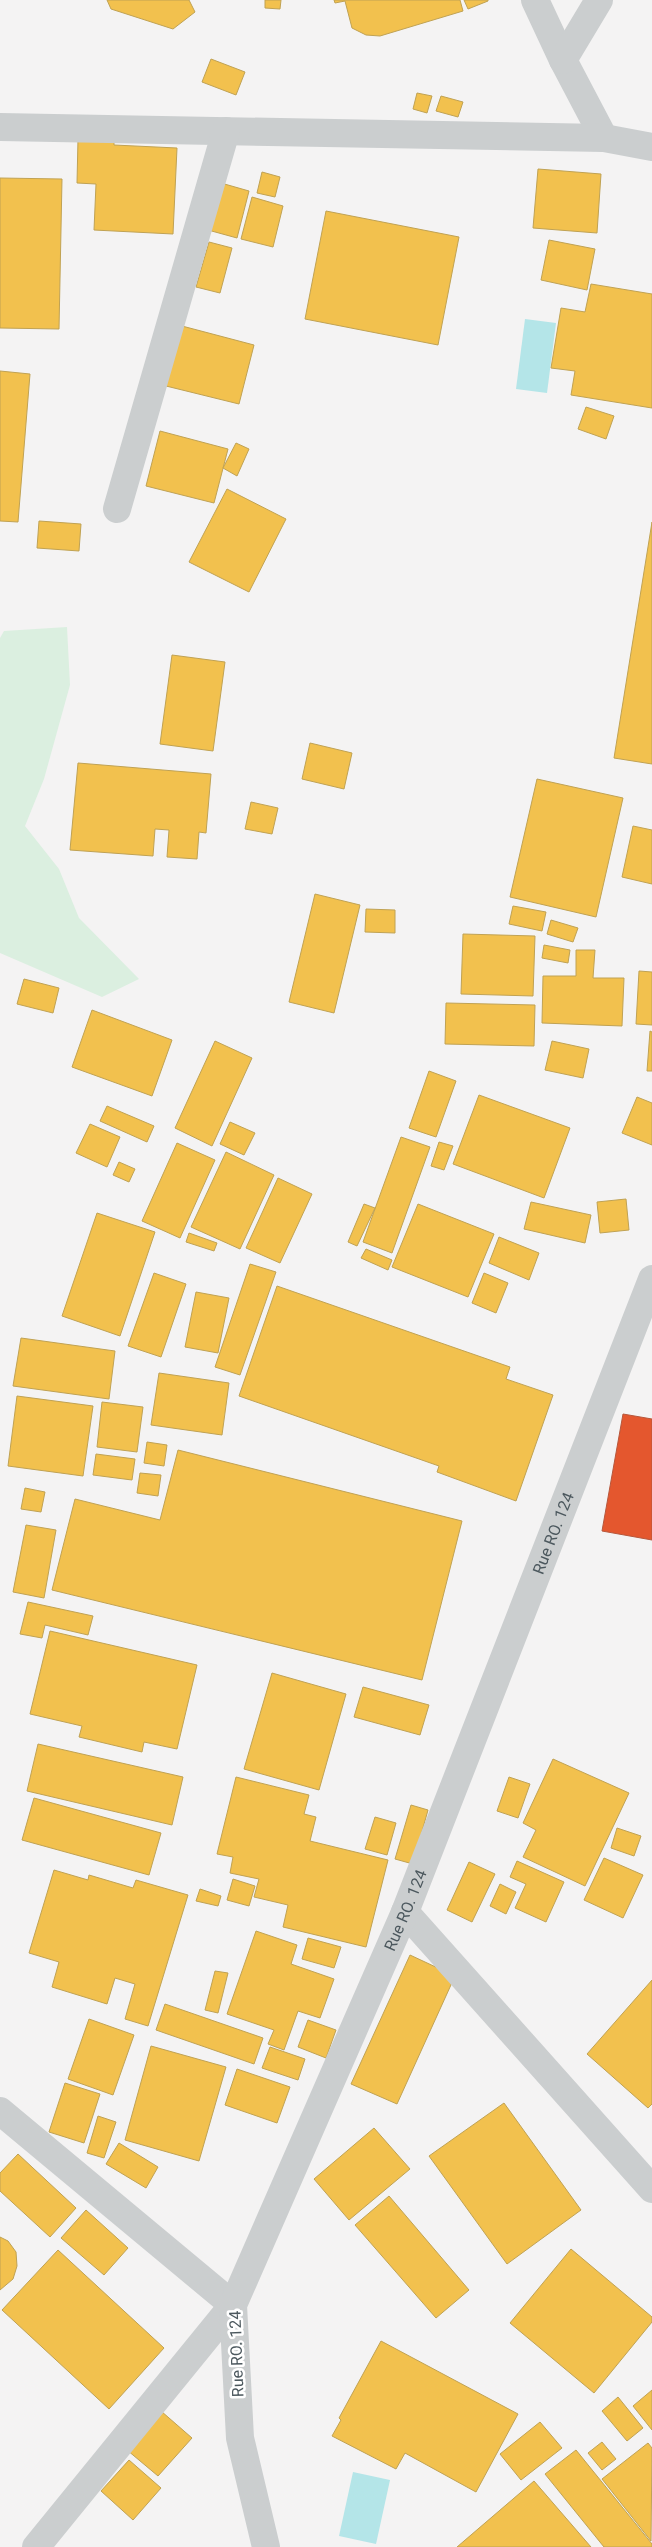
<svg xmlns="http://www.w3.org/2000/svg" width="652" height="2547" viewBox="0 0 652 2547" font-family="Roboto,sans-serif">
<rect width="100%" height="100%" fill="#f4f3f3"/>
<!-- green -->
<path fill="#dbefe0" d="M67,627l3,58 -26,94 -19,47 34,43 20,49 60,61 -37,18 -102,-44v-315l4,-7z"/>
<!-- water -->
<g fill="#b4e5e8">
<path d="M525,319l31,4 -9,70 -31,-4z"/>
<path d="M353,2472l37,8 -14,64 -37,-8z"/>
</g>
<!-- homes -->
<g fill="#f2c14e" stroke="#c0a253">
<path d="M107,0h82l6,12 -22,17 -62,-20z"/>
<path d="M265,0h16l-1,9 -15,-1z"/>
<path d="M334,0h126l3,11 -83,25 -14,-1 -14,-7 -7,-27 -10,2z"/>
<path d="M464,0h24v1l-20,8z"/>
<path d="M211,59l34,13 -9,23 -34,-13z"/>
<path d="M417,93l15,3 -5,17 -14,-4z"/>
<path d="M441,96l22,6 -5,15 -22,-6z"/>
<path d="M78,139l36,2v4l63,3 -4,86 -79,-4 2,-46 -19,-1z"/>
<path d="M538,169l63,5 -4,59 -64,-5z"/>
<path d="M262,172l18,5 -5,20 -18,-4z"/>
<path d="M0,178l62,1 -3,150 -59,-1z"/>
<path d="M221,183l28,8 -12,47 -29,-8z"/>
<path d="M252,197l31,9 -10,41 -32,-8z"/>
<path d="M326,211l133,26 -21,108 -133,-26z"/>
<path d="M549,240l46,9 -8,41 -46,-10z"/>
<path d="M209,242l23,6 -12,45 -24,-6z"/>
<path d="M591,284l61,10v114l-81,-13 4,-24 -24,-3 10,-60 24,4z"/>
<path d="M182,326l72,19 -15,59 -73,-18z"/>
<path d="M0,371l30,3 -12,148 -18,-1z"/>
<path d="M586,407l28,9 -8,23 -28,-10z"/>
<path d="M160,431l68,18 -14,54 -68,-17z"/>
<path d="M236,443l13,6 -12,27 -14,-8z"/>
<path d="M227,489l59,30 -37,73 -60,-30z"/>
<path d="M39,521l42,3 -2,27 -42,-3z"/>
<path d="M652,522v242l-38,-6z"/>
<path d="M172,655l53,7 -12,89 -53,-7z"/>
<path d="M310,743l42,10 -8,36 -42,-10z"/>
<path d="M78,763l133,11 -5,59 -7,-1 -2,27 -30,-2 2,-27 -14,-1 -2,27 -83,-6z"/>
<path d="M537,779l86,19 -27,119 -86,-20z"/>
<path d="M251,802l27,6 -6,26 -27,-5z"/>
<path d="M633,826l19,4v54l-30,-7z"/>
<path d="M315,894l45,11 -26,108 -45,-11z"/>
<path d="M513,906l33,6 -4,19 -33,-7z"/>
<path d="M366,909l29,1v23l-30,-1z"/>
<path d="M551,920l27,8 -5,14 -26,-8z"/>
<path d="M463,934l72,2 -2,60 -72,-2z"/>
<path d="M544,945l26,5 -2,13 -26,-5z"/>
<path d="M576,950h19l-2,28h31l-2,48 -80,-3 1,-47h33z"/>
<path d="M639,971l13,1v53l-16,-1z"/>
<path d="M24,979l35,9 -6,25 -36,-9z"/>
<path d="M446,1003l89,2 -1,41 -89,-2z"/>
<path d="M92,1010l80,30 -20,56 -80,-29z"/>
<path d="M650,1031l2,1v39h-5z"/>
<path d="M215,1041l37,17 -40,88 -37,-18z"/>
<path d="M552,1041l37,8 -6,29 -38,-8z"/>
<path d="M429,1071l27,10 -20,56 -27,-9z"/>
<path d="M479,1095l91,33 -26,70 -91,-34z"/>
<path d="M637,1097l15,6v42l-30,-12z"/>
<path d="M107,1106l47,20 -7,16 -47,-21z"/>
<path d="M230,1122l25,11 -11,22 -24,-11z"/>
<path d="M90,1124l30,13 -13,30 -31,-14z"/>
<path d="M401,1137l29,10 -38,106 -29,-11z"/>
<path d="M439,1142l14,4 -9,24 -13,-4z"/>
<path d="M177,1143l38,17 -35,78 -38,-17z"/>
<path d="M226,1152l48,23 -34,74 -49,-22z"/>
<path d="M119,1162l16,7 -6,13 -16,-7z"/>
<path d="M278,1178l34,16 -32,69 -34,-15z"/>
<path d="M626,1199l3,31 -29,3 -3,-31z"/>
<path d="M531,1202l60,13 -6,28 -61,-14z"/>
<path d="M364,1204l11,4 -18,38 -9,-4z"/>
<path d="M418,1204l76,30 -26,63 -76,-30z"/>
<path d="M97,1213l58,19 -35,104 -58,-20z"/>
<path d="M189,1233l28,10 -3,8 -28,-9z"/>
<path d="M499,1237l40,16 -10,27 -40,-17z"/>
<path d="M366,1249l26,11 -4,10 -27,-12z"/>
<path d="M250,1264l26,8 -36,103 -25,-8z"/>
<path d="M154,1273l32,11 -25,73 -33,-11z"/>
<path d="M484,1273l24,10 -12,30 -24,-10z"/>
<path d="M277,1286l233,81 -4,12 47,16 -37,106 -79,-29 2,-6 -200,-70z"/>
<path d="M196,1292l33,6 -11,55 -33,-6z"/>
<path d="M21,1338l94,13 -6,48 -96,-13z"/>
<path d="M159,1373l70,10 -7,52 -71,-10z"/>
<path d="M17,1396l76,10 -10,70 -75,-10z"/>
<path d="M102,1402l41,5 -6,45 -40,-5z"/>
<path d="M147,1442l20,3 -3,21 -20,-3z"/>
<path d="M178,1450l284,71 -40,159 -370,-90 23,-91 85,21z"/>
<path d="M96,1454l39,5 -3,21 -39,-5z"/>
<path d="M140,1473l21,2 -3,21 -21,-3z"/>
<path d="M25,1488l20,4 -4,20 -20,-3z"/>
<path d="M26,1525l30,5 -12,68 -31,-6z"/>
<path d="M28,1602l65,14 -5,19 -43,-10 -3,13 -22,-4z"/>
<path d="M50,1631l147,34 -20,84 -33,-7 -2,10 -63,-15 3,-11 -52,-12z"/>
<path d="M272,1673l74,21 -27,96 -75,-21z"/>
<path d="M363,1687l66,18 -9,30 -66,-18z"/>
<path d="M38,1744l145,33 -11,48 -145,-34z"/>
<path d="M553,1759l76,34 -44,93 -62,-29 13,-27 -13,-7z"/>
<path d="M236,1777l73,18 -5,19 12,3 -6,24 78,19 -22,87 -83,-20 5,-22 -34,-8 5,-18 -29,-6 3,-16 -16,-3z"/>
<path d="M509,1777l21,7 -12,34 -21,-7z"/>
<path d="M34,1798l127,35 -12,42 -127,-35z"/>
<path d="M411,1805l17,5 -15,54 -18,-5z"/>
<path d="M375,1817l21,6 -9,32 -22,-6z"/>
<path d="M617,1828l24,8 -7,20 -23,-8z"/>
<path d="M604,1858l39,17 -20,43 -39,-18z"/>
<path d="M517,1861l47,21 -18,40 -31,-14 11,-24 -16,-7z"/>
<path d="M469,1862l26,12 -23,48 -25,-12z"/>
<path d="M54,1870l34,10 1,-5 44,13 3,-8 52,15 -40,131 -23,-7 10,-35 -20,-6 -8,26 -55,-17 7,-25 -30,-9z"/>
<path d="M233,1879l22,7 -6,20 -22,-6z"/>
<path d="M500,1884l16,8 -10,22 -16,-8z"/>
<path d="M200,1889l21,7 -3,10 -22,-5z"/>
<path d="M256,1931l41,14 -6,19 43,15 -14,39 -22,-7 -14,39 -16,-6 6,-14 -47,-16z"/>
<path d="M308,1938l33,9 -7,21 -32,-9z"/>
<path d="M410,1955l45,21 -58,128 -46,-20z"/>
<path d="M215,1971l13,2 -10,40 -13,-3z"/>
<path d="M652,1980v124l-4,4 -61,-54z"/>
<path d="M165,2004l98,34 -9,26 -98,-34z"/>
<path d="M89,2019l45,16 -21,60 -45,-16z"/>
<path d="M308,2020l28,10 -10,28 -28,-11z"/>
<path d="M151,2046l75,21 -27,94 -74,-21z"/>
<path d="M270,2047l35,12 -7,21 -36,-12z"/>
<path d="M237,2069l53,18 -13,36 -52,-18z"/>
<path d="M65,2083l35,11 -16,49 -35,-11z"/>
<path d="M504,2103l77,107 -74,54 -78,-108z"/>
<path d="M98,2116l18,6 -12,36 -17,-5z"/>
<path d="M374,2128l36,41 -61,51 -35,-41z"/>
<path d="M119,2143l39,24 -12,21 -40,-24z"/>
<path d="M18,2154l58,54 -26,29 -50,-46v-18z"/>
<path d="M389,2196l80,94 -33,28 -81,-93z"/>
<path d="M86,2210l42,38 -24,27 -43,-37z"/>
<path d="M0,2237l8,4 8,11 1,14 -4,13 -13,11z"/>
<path d="M571,2249l81,68v5l-58,71 -84,-70z"/>
<path d="M58,2250l106,98 -55,61 -107,-99z"/>
<path d="M381,2341l137,73 -42,78 -71,-39 -9,16 -64,-33 9,-16 -2,-2z"/>
<path d="M652,2390v40l-19,-24z"/>
<path d="M618,2397l25,31 -16,13 -25,-30z"/>
<path d="M161,2411l31,27 -34,38 -31,-26z"/>
<path d="M540,2422l22,26 -41,32 -21,-26z"/>
<path d="M602,2442l14,17 -14,11 -14,-17z"/>
<path d="M648,2443l4,5 -1,93 -49,-62z"/>
<path d="M576,2450l76,94v3h-48l-59,-73z"/>
<path d="M129,2460l32,28 -28,32 -32,-29z"/>
<path d="M534,2481l57,66h-134z"/>
</g>
<!-- shops -->
<path fill="#e4572e" stroke="#b6573c" d="M623,1414l29,5v121l-50,-9z"/>
<g fill="none" stroke-linecap="round" stroke-linejoin="round">
<!-- minor -->
<g stroke="#cbcecf" stroke-width="28">
<path d="M535,0l28,60 41,78"/>
<path d="M563,60l36,-60"/>
<path d="M0,127l604,11 48,9"/>
<path d="M117,509l109,-378"/>
<path d="M405,1912l247,277"/>
<path d="M0,2111l233,194 -197,242"/>
<path id="s1" d="M266,2547l-26,-109 -7,-133 172,-393 247,-633"/>
</g>
</g>
<g text-anchor="middle" stroke-width="5" stroke-linejoin="round" paint-order="stroke">
<!-- street labels -->
<g font-size="16" fill="#4c585e" stroke="#fff">
<text dy="6" stroke="none"><textPath href="#s1" startOffset="1081">Rue RO. 124</textPath></text>
<text dy="6" stroke="none"><textPath href="#s1" startOffset="676">Rue RO. 124</textPath></text>
<text transform="translate(236 2354) rotate(-92)" y="6">Rue RO. 124</text>
</g>
</g>
</svg>
